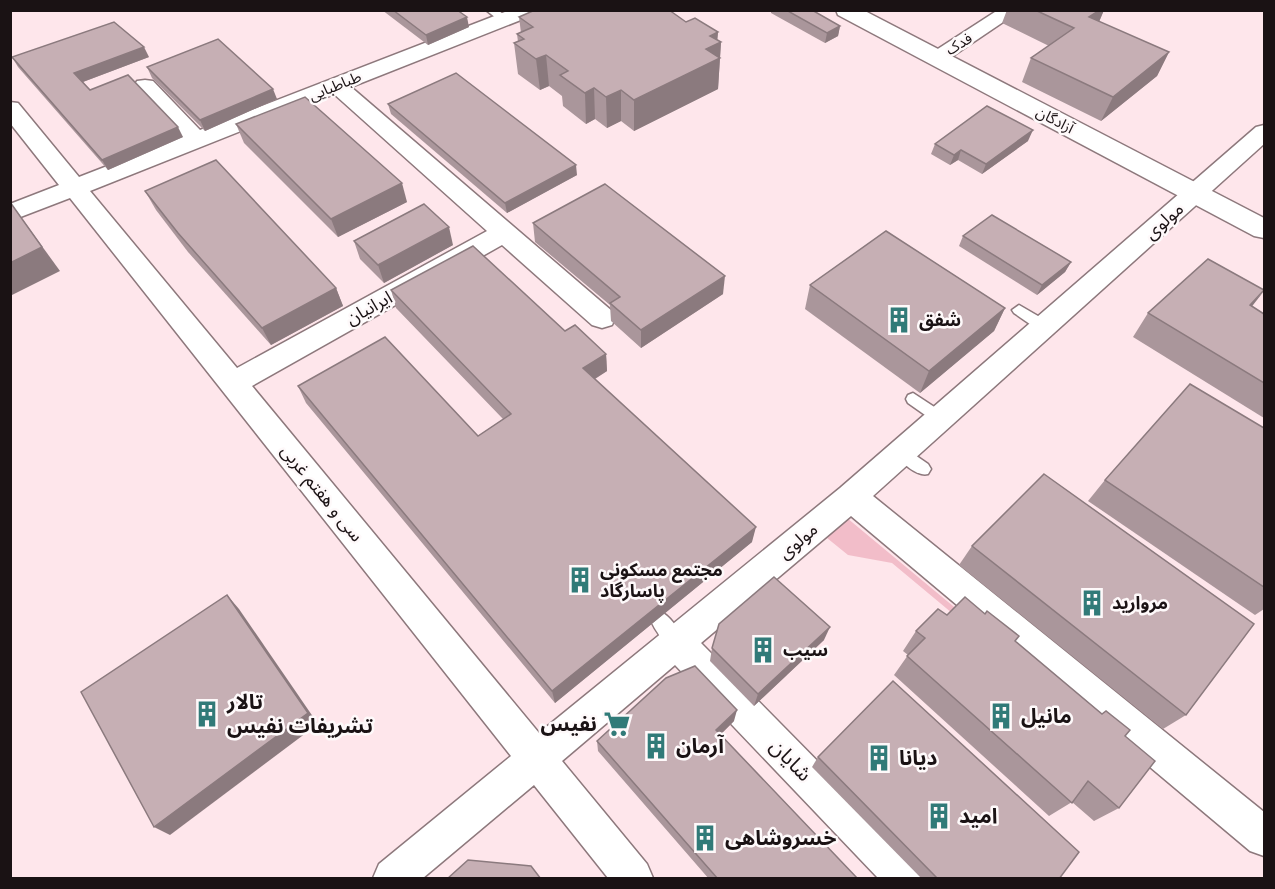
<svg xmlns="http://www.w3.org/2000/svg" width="1275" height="889" viewBox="0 0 1275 889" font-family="'Playfair Display','Noto Sans Arabic',serif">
<rect width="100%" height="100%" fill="#fee6eb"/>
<!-- green -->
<path fill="#f2bdc9" d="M847,518l290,241 -4,5 -241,-201 -44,-8 -21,-17z"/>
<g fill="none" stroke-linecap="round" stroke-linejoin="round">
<!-- service casing -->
<g stroke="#8d787c" stroke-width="3">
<g id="service">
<path d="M486,10h12l12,10 -9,2z"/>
<path d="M1019,305l31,18 2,4 -2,4h-10l-26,-18 -2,-3z"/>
<path d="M913,393l32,21 2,4 -2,4h-10l-27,-19 -2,-4 2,-4z"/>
<path d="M902,446l26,18 3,5 -3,5c-11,3 -28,-12 -34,-22l3,-4z"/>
<path d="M659,611c11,4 21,20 26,31l-3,6 -6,2c-11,-4 -21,-20 -26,-31l3,-6z"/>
</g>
</g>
<!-- minor casing -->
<g stroke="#8d787c" stroke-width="3">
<g id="minor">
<path d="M510,10h28l-2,4 -185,73 261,224 3,7 -3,7 -10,3 -10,-3 -90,-80 -250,141 287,347 301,-245 416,-361 8,-2v19l-391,352 391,316v44l-14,-5 -399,-335 -150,127 218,221 6,14h-47l-203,-213 -113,96 85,103 6,14h-45l-74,-93 -111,93h-50l6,-14 132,-108 -441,-558 -60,23v-17l49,-19 -49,-62v-21l8,1 61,74 103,-40 -45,-46 -3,-5 3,-5 8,-1 8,1 47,49zM334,94l153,137 -250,137 -147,-177z"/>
<path d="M998,10h23l-77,52 -7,2 -7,-2 -3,-4 3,-4z"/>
</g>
</g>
<!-- tertiary casing -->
<g stroke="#8d787c" stroke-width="3">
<path id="tertiary" d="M836,10h27l401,208v20l-10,-2 -416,-221z"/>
</g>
<!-- service -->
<use href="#service" fill="#fff" fill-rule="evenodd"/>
<!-- minor -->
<use href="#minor" fill="#fff" fill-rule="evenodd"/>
<!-- tertiary -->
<use href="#tertiary" fill="#fff" fill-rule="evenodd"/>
</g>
<!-- wall -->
<g fill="#aa969b">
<path d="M382,10h75l12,17 -41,18z"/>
<path d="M771,10h41l28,16 -2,10 -13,7 -54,-30z"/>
<path d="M1007,10h97l-5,12 70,30 -12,24 -56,45 -79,-39 9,-24 18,-12 -47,-23z"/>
<path d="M519,17l167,5 32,10 -1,8 4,2 -3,47 -84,42 -13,-10 -14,7 -12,-9 -9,5 -23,-18 -1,-10 -13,-10 -9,4 -22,-16 -4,-31 4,-1 -1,-8 4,-1z"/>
<path d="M12,57h137l-66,25 7,8 93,47 -75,33 -90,-103z"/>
<path d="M147,67l130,32 -72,32 -53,-53z"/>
<path d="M388,104l189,71 -70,38 -116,-99z"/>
<path d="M236,124l171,78 -69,35 -94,-94z"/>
<path d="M1028,141l-46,33 -24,-14 -8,5 -19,-11 4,-10z"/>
<path d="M145,191l191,97 7,18 -72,39 -83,-93 -32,-42z"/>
<path d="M533,223l190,71 -82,54 -30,-27 -1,-16 -75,-63z"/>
<path d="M963,236l108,26 -6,10 -28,23 -78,-49z"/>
<path d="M354,241l99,4 -69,38 -24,-24z"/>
<path d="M810,285l195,23 -11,23 -74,62 -115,-84z"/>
<path d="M391,290l174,41 41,23 1,17 -12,8 157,163 -197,161 -249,-300 -8,-17 180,50 25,-17 -107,-111z"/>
<path d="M1252,306l12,8v104l-131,-81 15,-24z"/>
<path d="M1264,428v181l-9,6 -167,-114 17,-21z"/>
<path d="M972,546l214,169 -23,14 -204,-164z"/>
<path d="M947,615l68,26 87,73 4,-3 19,25 -6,72 -25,13 -22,-19 -23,14 -155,-141 14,-20 -5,-4 13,-20z"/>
<path d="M824,640l-70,66 -44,-45 2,-13z"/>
<path d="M734,721l-14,14 138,144h-149l-111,-128 -1,-10z"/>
<path d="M818,757l241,122h-137l-110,-112z"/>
</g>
<!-- shaded-wall -->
<g fill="#8b7a7e">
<path d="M1100,10h4l-9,21 -6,-14z"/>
<path d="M467,17l2,10 -41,18 -2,-10z"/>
<path d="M840,26l-2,10 -13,7 2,-10z"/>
<path d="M718,32l-1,12 4,-2 -3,47 -84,42v-31l72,-51 4,-13z"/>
<path d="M144,47l5,10 -69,26 -6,-10z"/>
<path d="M1169,52l-12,24 -56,45 12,-24z"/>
<path d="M546,55l3,31 -9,4 -4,-31z"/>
<path d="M594,88l1,31 -9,5 -1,-31z"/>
<path d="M273,89l4,10 -72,32 -5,-11z"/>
<path d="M621,90v31l-14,7 -1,-31z"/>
<path d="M178,127l5,10 -75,33 -6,-10z"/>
<path d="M1033,130l-5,11 -46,33 4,-10z"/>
<path d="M961,150l-3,10 -8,5 4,-10z"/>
<path d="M576,165l1,10 -70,38 -2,-10z"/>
<path d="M402,183l5,19 -69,35 -7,-18z"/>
<path d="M10,202l50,69 -50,25z"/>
<path d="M449,227l4,18 -69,38 -6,-18z"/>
<path d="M1071,262l-6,10 -28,23 5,-10z"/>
<path d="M725,276l-2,18 -82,54v-18z"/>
<path d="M336,288l7,18 -72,39 -9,-17z"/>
<path d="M1264,291l-18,23 4,-9z"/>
<path d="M1005,308l-11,23 -74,62 9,-22z"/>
<path d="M606,354l1,17 -22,14 -2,-17z"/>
<path d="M756,527l-4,15 -197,161 -3,-12z"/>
<path d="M227,595l12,14 79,115 -148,111 -16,-8z"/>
<path d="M830,627l-6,13 -70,66 4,-12z"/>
<path d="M737,710l-3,11 -20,20 2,-11z"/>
</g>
<!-- building -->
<g fill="#c6afb4" stroke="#8b7a7e" stroke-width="1.5">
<path d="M393,10h64l10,7 -41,18z"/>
<path d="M535,10h134l17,12 9,-4 23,14 -8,4 11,6 -15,7 14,9 -86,42 -13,-10 -15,7 -12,-9 -9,5 -25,-18 8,-4 -22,-16 -10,4 -22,-16 10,-4 -7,-5 16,-7 -14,-10z"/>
<path d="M786,10h26l28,16 -13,7z"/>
<path d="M1035,10h65l-11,7 80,35 -56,45 -82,-39 43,-30z"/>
<path d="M114,22l30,25 -70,26 16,17 38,-15 50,52 -76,33 -90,-103z"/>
<path d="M218,39l55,50 -73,31 -53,-53z"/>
<path d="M456,73l120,92 -71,38 -117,-99z"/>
<path d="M305,97l97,86 -71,36 -95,-95z"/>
<path d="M987,106l46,24 -47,34 -25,-14 -7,5 -19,-11z"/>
<path d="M216,160l120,128 -74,40 -84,-95 -33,-42z"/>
<path d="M605,184l120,92 -84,54 -31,-27 10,-6 -87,-74z"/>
<path d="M10,202l32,45 -32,16z"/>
<path d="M424,204l25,23 -71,38 -24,-24z"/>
<path d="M992,215l79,47 -29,23 -79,-49z"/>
<path d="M886,231l119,77 -76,63 -119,-86z"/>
<path d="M473,246l92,85 10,-6 31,29 -23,14 173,159 -204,164 -254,-305 87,-49 93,99 33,-22 -120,-124z"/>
<path d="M1208,259l56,31 -14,15 14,9v69l-116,-70z"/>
<path d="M1190,384l74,44v159l-159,-107z"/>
<path d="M1044,474l210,150 -68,91 -214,-169z"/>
<path d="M774,577l56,50 -72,67 -46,-46 7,-24z"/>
<path d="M227,595l81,118 -154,114 -73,-135z"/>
<path d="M965,597l20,17 2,-3 32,25 -4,5 87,73 4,-3 24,19 -5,6 30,25 -36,47 -31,-27 -16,22 -165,-147 18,-18 -9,-7 22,-22 9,6z"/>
<path d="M695,666l42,44 -21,20 142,149h-140l-121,-138 69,-63z"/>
<path d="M893,681l186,171 -20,27h-121l-120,-122z"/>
<path d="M468,860l63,6 10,13h-94z"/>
</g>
<!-- icons -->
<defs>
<g id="building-bare" transform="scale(2.07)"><path d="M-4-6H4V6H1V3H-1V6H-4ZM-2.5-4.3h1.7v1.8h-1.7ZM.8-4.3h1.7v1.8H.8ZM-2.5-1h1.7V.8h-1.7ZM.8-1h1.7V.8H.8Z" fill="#317a78" stroke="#fef9fa" stroke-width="2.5" paint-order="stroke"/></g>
<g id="supermarket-bare" transform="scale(2.07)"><path d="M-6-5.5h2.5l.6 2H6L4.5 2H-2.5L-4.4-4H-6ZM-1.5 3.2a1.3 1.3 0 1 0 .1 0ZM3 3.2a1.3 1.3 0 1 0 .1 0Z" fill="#317a78" stroke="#fef9fa" stroke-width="2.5" paint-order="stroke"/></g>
</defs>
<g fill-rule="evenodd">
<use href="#building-bare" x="899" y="320"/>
<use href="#building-bare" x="580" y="580"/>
<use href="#building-bare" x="1092" y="603"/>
<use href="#building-bare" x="763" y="650"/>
<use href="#building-bare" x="207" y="714"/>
<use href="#building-bare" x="1001" y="716"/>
<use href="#supermarket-bare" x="617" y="724"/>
<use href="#building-bare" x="656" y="746"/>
<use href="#building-bare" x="879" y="758"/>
<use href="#building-bare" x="939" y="816"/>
<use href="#building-bare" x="705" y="838"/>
</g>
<g text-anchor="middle" stroke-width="5" stroke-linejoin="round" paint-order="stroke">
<!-- far-street labels -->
<g font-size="15" fill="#1a1214" stroke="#fef9fa">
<text transform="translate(959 44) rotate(-32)" y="5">فدک</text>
<text transform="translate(335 86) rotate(-22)" y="5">طباطبایی</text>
<text transform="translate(1055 120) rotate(28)" y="5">آزادگان</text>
</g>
<!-- street labels -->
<g font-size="18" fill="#1a1214" stroke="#fef9fa">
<text transform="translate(1164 221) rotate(-42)" y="6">مولوی</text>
<text transform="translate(369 308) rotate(-29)" y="6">ایرانیان</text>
<text transform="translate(322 493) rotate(51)" y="6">سی و هفتم غربی</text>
<text transform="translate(798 541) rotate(-40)" y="6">مولوی</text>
</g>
<!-- poi labels -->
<g font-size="18" font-weight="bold" fill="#1a1214" stroke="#fef9fa" text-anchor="start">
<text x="919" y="326">شفق</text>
<text x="600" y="576">مجتمع مسکونی<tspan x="600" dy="21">پاسارگاد</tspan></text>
<text x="1112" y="609">مروارید</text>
<text x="783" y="656">سیب</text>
</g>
<!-- near-poi labels -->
<g font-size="21" font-weight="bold" fill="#1a1214" stroke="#fef9fa" text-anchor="start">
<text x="227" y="709">تالار<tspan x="227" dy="24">تشریفات نفیس</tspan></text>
<text x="1021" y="723">مانیل</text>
<text x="597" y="731" text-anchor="end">نفیس</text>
<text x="676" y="753">آرمان</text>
<text x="899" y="765">دیانا</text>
<text x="959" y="823">امید</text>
<text x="725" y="845">خسروشاهی</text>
</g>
<!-- near-street labels -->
<g font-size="21" fill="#1a1214" stroke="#fef9fa">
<text transform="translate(791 760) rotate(46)" y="7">شایان</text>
</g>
</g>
<!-- border -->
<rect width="1275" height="889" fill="none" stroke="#1a1214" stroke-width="24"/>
</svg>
